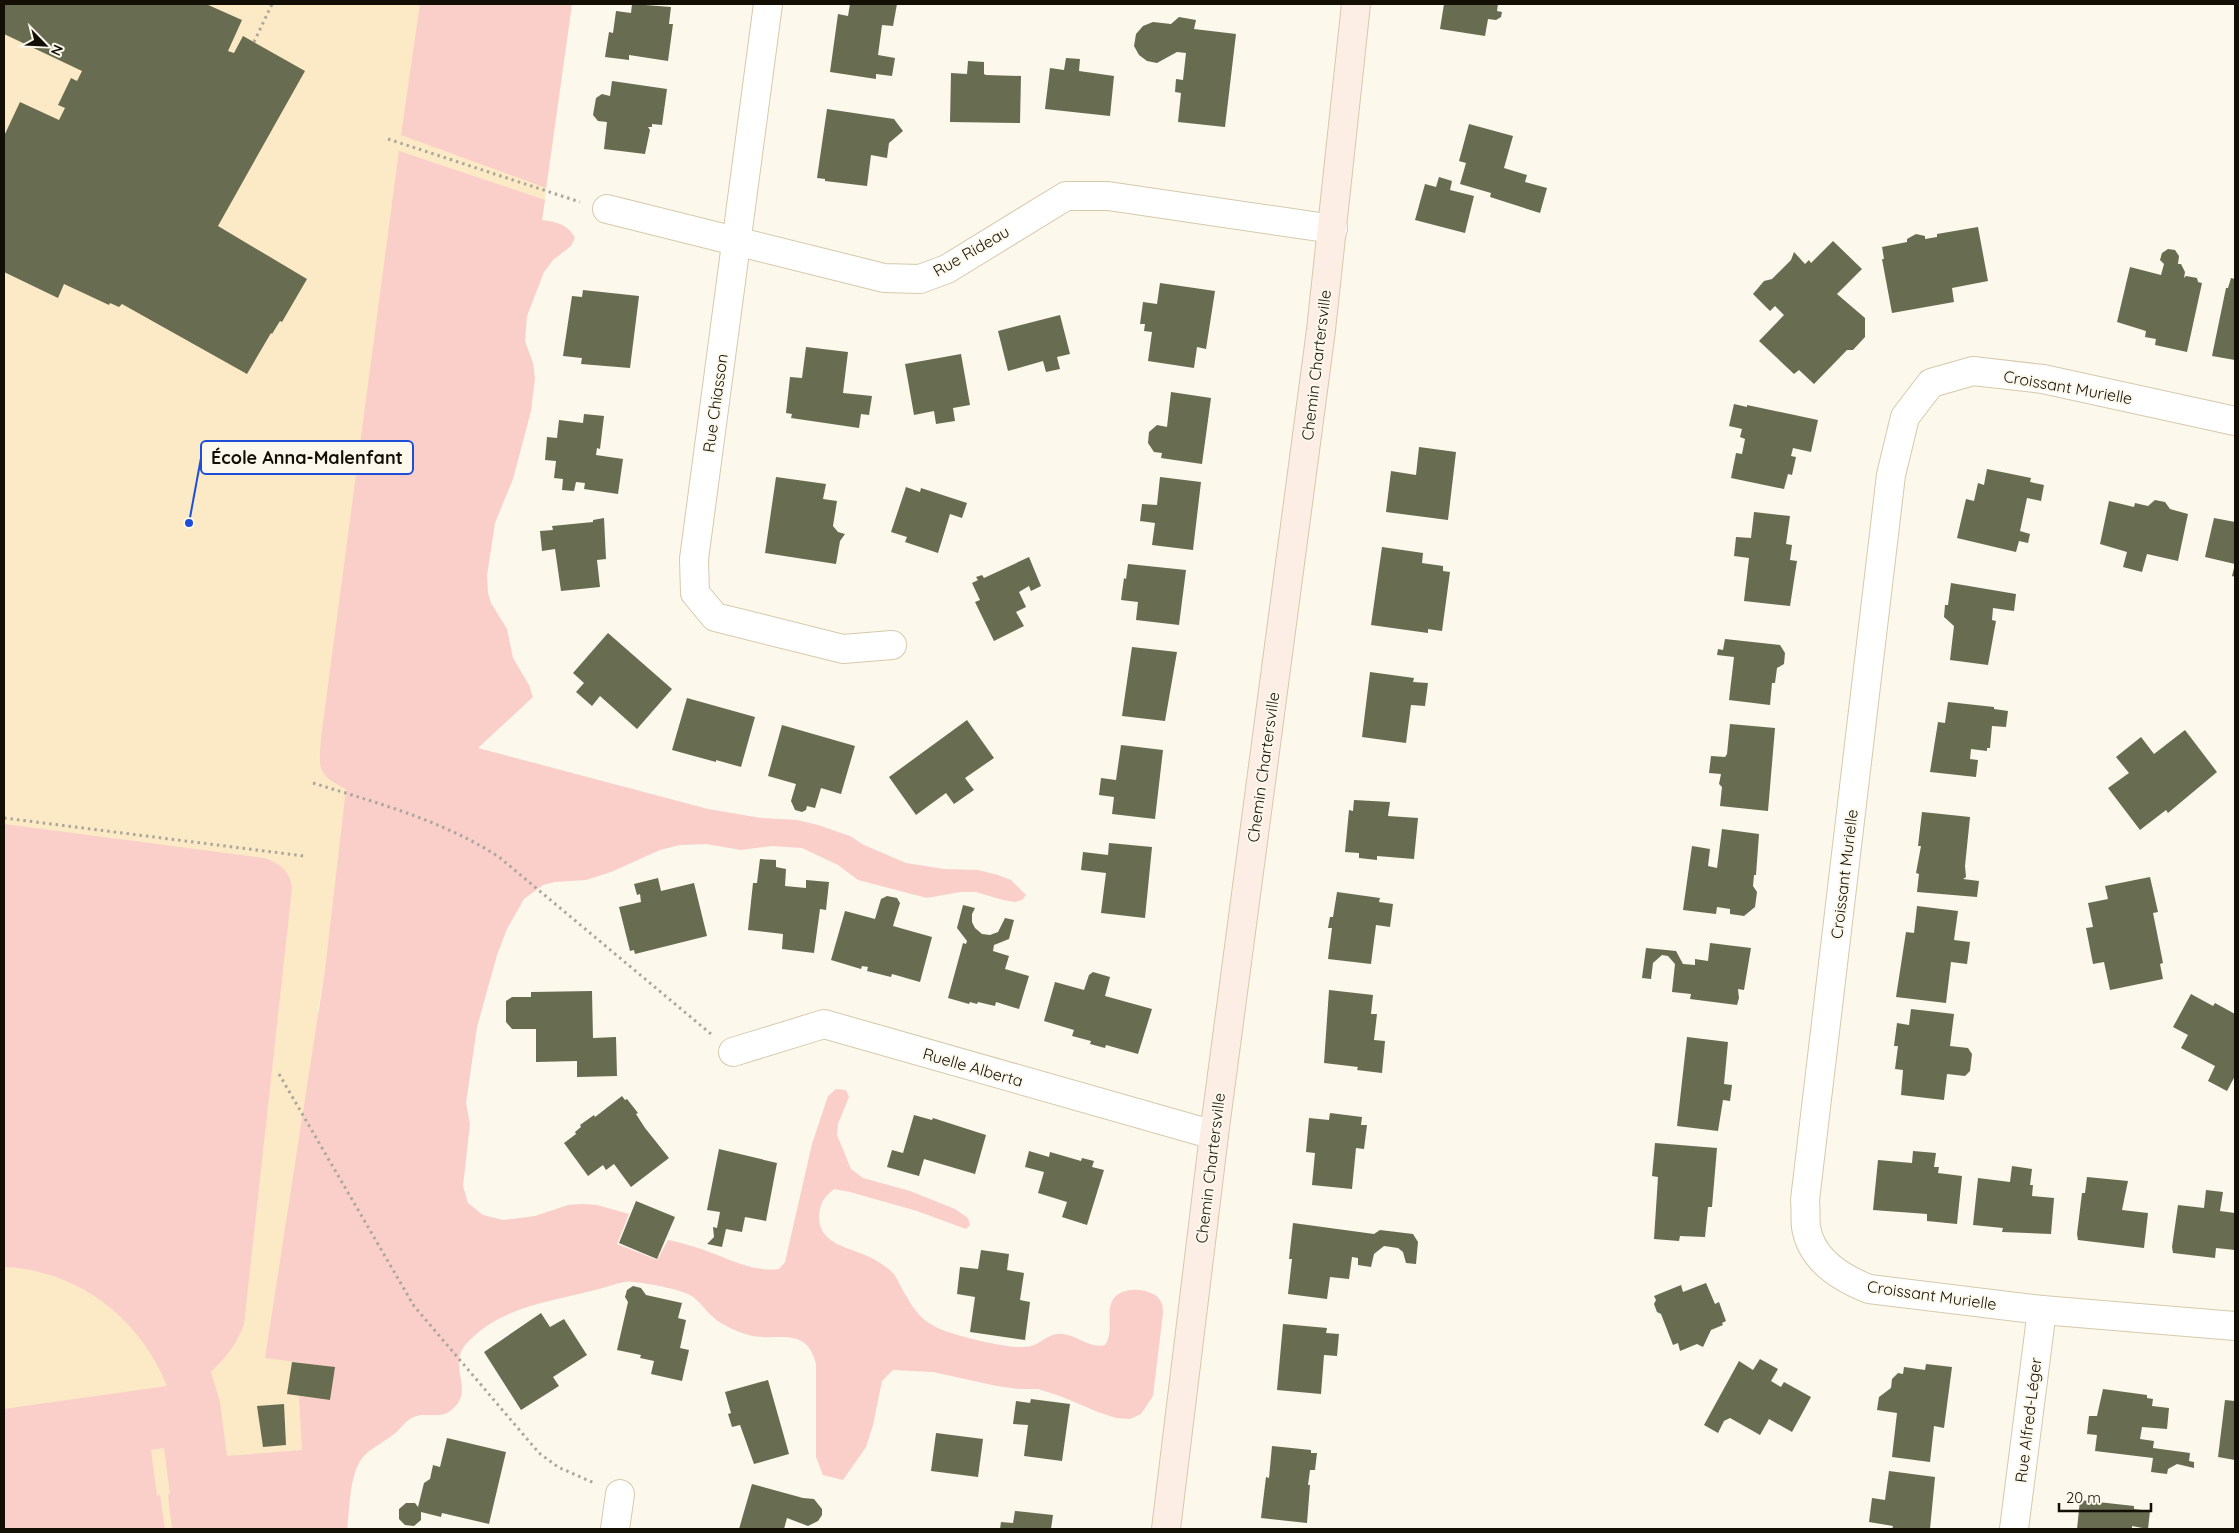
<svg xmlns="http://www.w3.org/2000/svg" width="2239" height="1533" viewBox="0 0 2239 1533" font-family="Quicksand,sans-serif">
<rect width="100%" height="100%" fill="#fdf8ec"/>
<!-- built -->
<path fill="#fbeac5" d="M4,4h568l-30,216 -202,631 -15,119 -7,40 18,357 -21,162h-311z"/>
<!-- green -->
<g fill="#facfc9">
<path d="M420,4h152l-26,184 -145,-53z"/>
<path d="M399,151l146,49 -3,20c14,2 26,4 33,18l-4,8 -18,14 -9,12 -17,44 -2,25 8,22 2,15 -4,33 -18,68 -18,44 -8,52 1,18 3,10 16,26 6,29 16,27 4,12 -55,51 230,61 53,9 36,2 21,5 32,11 14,9 42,18 38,6 34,1 20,5 13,5 15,15 -4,5 -7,2 -12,-2 -27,-8h-16l-33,6 -69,-18 -20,-15 -36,-17 -30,-2 -31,4 -35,-6 -26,1 -20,5 -49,22 -25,8 -31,2 -12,3 -19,14 -17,30 -10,26 -20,72 -11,76 4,21 -7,62 5,17 15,12 20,5 32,-4 33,-11 14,-1 15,1 32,9 -12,30 40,16 11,-20c9,2 18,4 27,7 27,8 56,26 84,22l6,-7 27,-118 16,-48 8,-7 10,1 3,7 -11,27 -1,11 14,34 12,9 47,13 45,18 13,9 2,7 -4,4 -49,-18 -67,-19 -16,-3c-10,8 -15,15 -15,29 1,25 27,29 46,37 8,3 19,10 26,16 5,4 7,11 10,16 13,22 18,34 44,44 18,6 68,20 86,15 11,-3 19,-14 31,-12 15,1 28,15 43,11 13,-17 -9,-49 25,-55 7,-1 16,0 23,4 8,4 10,10 10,19l-10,83 -12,18 -11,5 -14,-1 -18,-6 -38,-16 -22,-7h-20l-21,-3 -64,-14 -40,-2 -11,11 -9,44 -7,22 -23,33 -20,-5 -7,-18v-93c-10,-41 -41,-20 -71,-30 -11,-4 -25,-10 -33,-18 -8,-7 -13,-16 -22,-21 -10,-6 -55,-15 -66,-13 -11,2 -22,7 -33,9 -44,11 -92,17 -124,52 -22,24 11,48 -17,68 -10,8 -25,1 -36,6 -9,3 -13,12 -20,17 -9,8 -22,13 -30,22 -15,16 -14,53 -17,73h-175l-4,-34 2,-1 -6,-46 -13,2 6,46 3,-1 5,34h-161v-120l163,-23c-27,-68 -89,-116 -163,-119v-443l260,34c15,5 26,13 28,30l-48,436c-7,20 -18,33 -33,48l9,30 7,54 75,-6 -3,-54 31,4 4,-33 -69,-9 60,-388 21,-181c-30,-15 -27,-20 -25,-51z"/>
</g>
<!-- building -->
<g fill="#686c50">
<path d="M4,4h202l36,16 -14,31 6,2 9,-17 62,35 -87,155 89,53 -25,43 -2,-1 -8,13 -1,-1 -24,41 -125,-70 -3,3 -9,-4 -1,2 -45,-21 -6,14 -54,-26v-136l16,-34 39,18 6,-12 -7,-3 13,-27 6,3 5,-10 -78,-37z"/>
<path d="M632,4l39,3 -2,17h4l-5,37 -39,-6v5l-24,-3 4,-25 4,1 3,-22 15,2z"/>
<path d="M850,4h47l-4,22 -11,-1 -4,30 17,3 -3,18 -16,-2v5l-46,-7 8,-58 10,2z"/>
<path d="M1444,4h54l-1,7 5,1 -1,5 -5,3 -8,-1 -3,17 -45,-7z"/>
<path d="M1179,17l17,3 -2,9 42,5 -11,93 -47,-5 3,-29 -6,-1 1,-13 7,1 3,-27 -9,-1 -20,11 -10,-2 -8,-6 -5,-9 2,-12 7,-8 10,-4 18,2z"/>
<path d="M1066,58l14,1 -1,12 35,5 -4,40 -65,-7 5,-41 14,2z"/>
<path d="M968,61l16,1v12l2,1 35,1 -1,47 -70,-1 1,-49 16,1z"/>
<path d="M612,81l55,8 -5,36 -10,-1v3h-4l2,3 -5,24 -41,-5 3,-27 -9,-1 -5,-6 3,-17 6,-4 8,2z"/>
<path d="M827,109l67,10 9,12 -14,12 -2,15 -16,-3 -4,31 -42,-5v-2l-8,-1z"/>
<path d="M1469,124l44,12 -9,32 23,7 -2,7 22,6 -7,25 -50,-16 1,-4 -31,-9 6,-21 -7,-2z"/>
<path d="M1439,177l13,4 -2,9 24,6 -9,37 -50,-13 10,-36 11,3z"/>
<path d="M1978,227l10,54 -36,7 2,14 -62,11 -10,-54h2l-2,-12 25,-5v-3l9,-5 9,2v3l12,-2v-3z"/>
<path d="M1833,241l29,28 -25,25 28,24v19l-12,13h-6l-33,34 -15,-14 -5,4 -35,-33 25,-26 -9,-9 -5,5 -17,-17 11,-13 8,-2 19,-19 3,-8 11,12 4,-4 2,3z"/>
<path d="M2168,249l7,1 4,6 -1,8h3l4,8 -1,6 2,-2 11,2 1,4 4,1 -15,69 -32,-7 1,-6 -11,-2 1,-6 -29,-9 13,-55 31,8 3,-11 -4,-4 2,-7z"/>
<path d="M2231,278l4,1v81l-23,-4 14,-68h2z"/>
<path d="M1160,283l55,8 -9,58 -9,-2 -3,21 -46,-7 4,-29 -8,-1 1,-7h-5l3,-22 14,2z"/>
<path d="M583,290l56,6 -9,72 -49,-4 1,-6 -19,-2 9,-60 10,1z"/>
<path d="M1060,315l10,39 -13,3 3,12 -14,3 -3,-11 -35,10 -10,-40z"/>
<path d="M806,347l42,5 -5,41 29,3 -3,19 -8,-1 -2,14 -68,-10 1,-4 -6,-1 4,-36 12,1z"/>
<path d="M961,354l9,51 -17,3 2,13 -19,3 -2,-13 -20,4 -9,-51z"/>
<path d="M1171,392l40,6 -9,66 -41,-6 1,-5 -8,-1 -6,-9 1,-11 8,-7 10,2z"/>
<path d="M1734,404l13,3v-2l71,15 -7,32 -18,-4 -2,8 5,1 -4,18 -4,-1 -4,15 -53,-11 5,-25 6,1 3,-15 -5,-2 2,-8 -13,-3z"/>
<path d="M584,414l20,2 -4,33 -3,-1 -1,7 27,4 -5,35 -34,-5 1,-6 -9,-1 -2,9 -12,-1 1,-11 -9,-1 2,-17 -11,-1 2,-23 10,1 2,-18 24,3z"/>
<path d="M1419,447l37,5 -8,68 -62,-8 5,-41 25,4z"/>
<path d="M1987,469l44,9 -1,4 14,3 -3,16 -14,-3 -7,33 10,3 -2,9 -9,-2 -3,11 -59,-14 9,-39 8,2 4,-18 6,2z"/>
<path d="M776,477l50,7 -3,15 14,2 -4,25 5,6 7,2 -5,7 -4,23 -71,-11z"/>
<path d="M1160,477l41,5 -8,68 -41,-5 3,-22 -15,-2 2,-17 15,1z"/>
<path d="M906,487l14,5 1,-4 46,15 -5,15 -12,-4 -12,39 -33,-11 2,-5 -16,-5z"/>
<path d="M2155,500l10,2 5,7 18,5 -10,47 -31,-7 -5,18 -19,-5 4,-15 -27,-8 9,-43 25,6 1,-4 13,3z"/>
<path d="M1754,512l36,4 -4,28 6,1 -2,15 7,1 -7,45 -46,-5 5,-43 -15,-2 2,-19 15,1z"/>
<path d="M604,518l2,41 -9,1 3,27 -39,4 -6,-42 -13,2 -2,-20 13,-1 -1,-4 41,-4v-2z"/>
<path d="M2214,518l21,4v55l-3,-1 3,-12 -30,-7z"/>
<path d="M1382,547l41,6 -1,10 21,3v5l7,1 -8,59 -14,-2v4l-57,-8z"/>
<path d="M1029,557l12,29 -10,5 -2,-5 -10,6 7,15 -10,5 8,14 -30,15 -19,-39 5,-2 -8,-17 6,-3 -2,-3 6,-2 2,3z"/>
<path d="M1128,564l58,6 -7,55 -43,-5 2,-18 -17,-2 3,-22 2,1z"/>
<path d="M1951,583l65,11 -2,17 -21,-3 -1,12 4,1 -8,44 -38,-5 4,-34 -10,-9 1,-12h3z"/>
<path d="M608,633l64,56 -35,40 -37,-33 -8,10 -16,-14 8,-9 -11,-10z"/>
<path d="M1725,639l55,6 5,8 -1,11 -7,4 -2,15h-3l-2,22 -41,-5 5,-43 -17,-2 1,-6 5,1z"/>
<path d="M1132,647l45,5 -12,69 -43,-5z"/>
<path d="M1370,672l44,6 -1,4 15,1 -3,23 -14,-1 -5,38 -44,-6z"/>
<path d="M687,698l68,19 -14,50 -25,-7v2l-44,-12z"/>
<path d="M1948,702l46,5v2l14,2 -2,16 -14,-1 -2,22h-3v3l-16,-2 -1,10 8,1 -2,17 -46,-5 8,-50 7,1z"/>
<path d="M967,720l27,38 -29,20 9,12 -20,14 -8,-11 -30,22 -27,-38z"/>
<path d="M1730,724l45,4 -7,83 -48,-5 2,-19 -3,-3 2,-10 -12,-1 2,-17 14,1 2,-3z"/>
<path d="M782,725l73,21 -14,48 -20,-6 -6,20 -8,-2 -1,4 -4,2 -7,-2 -4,-9 5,-17 -28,-8z"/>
<path d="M2185,730l32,42 -49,41 -2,-3 -26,20 -32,-42 21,-15 -13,-16 25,-20 13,17z"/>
<path d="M1121,745l42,5 -8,69 -43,-5 2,-17 -15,-2 2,-17 15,2z"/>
<path d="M1354,800l36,2 -2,14 30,2 -4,41 -37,-3v4l-18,-2v-5l-14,-1 4,-42 4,1z"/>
<path d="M1922,812l48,5 -5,49 1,11 -3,2 16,2 -2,16 -60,-5 2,-18 -3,-1 5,-27h-3z"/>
<path d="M1722,829l37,5 -3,41h-2l-1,11 4,6 -2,15 -11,9 -14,-2v-5l-13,-2 -1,7 -33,-4 9,-64 18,3 -2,17 9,2z"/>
<path d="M1109,843l43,4 -7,71 -44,-5 5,-40 -25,-3 2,-18 25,3z"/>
<path d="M760,859l16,1v7l10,2 -1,17 21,2v-8l23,2 -3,28 -6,-1 -6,44 -32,-4 1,-15 -35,-4 5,-47h4z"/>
<path d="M2150,877l8,35 -5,1 10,50 -3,1 3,15 -53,11 -6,-28 -11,2 -7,-36 7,-1 -5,-24 20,-4 -3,-13z"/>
<path d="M658,878l3,13 33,-8 13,53 -72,18 -1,-4 -4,1 -11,-44 22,-5 -1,-8 -3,1 -3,-11z"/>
<path d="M1337,892l43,6 -1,4 14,2 -3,23 -14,-2 -5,39 -43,-5 4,-31h-4l2,-11h3z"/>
<path d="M887,896l10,2 3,5 -7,23 39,11 -12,45 -28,-8 -1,3 -24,-6 1,-4 -6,-1 -1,3 -30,-9 14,-49 30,8 6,-20z"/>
<path d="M963,905l12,3 -3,6v8l3,6 7,6 8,1 8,-3 7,-14 9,2 -5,19 -15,6 -1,6 16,5 -4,13 24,7 -10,33 -23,-7 -1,4 -17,-4 -1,2 -7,-2 -1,2 -21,-6 15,-55 3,1 1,-3 -10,-13z"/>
<path d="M1917,906l41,5 -4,29 16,2 -3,22 -16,-2 -5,41 -50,-6 10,-65 8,1z"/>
<path d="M1710,943l41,5 -7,42 -6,-1 1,9 -2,7 -47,-6 1,-5 -19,-2 3,-28 -7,-8 -6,-1 -9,8 -2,16 -9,-1 4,-30 30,3 7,13 12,1v-6l13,2z"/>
<path d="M1093,972l17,5 -5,19 47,13 -14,45 -32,-9 -1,3 -15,-4 1,-3 -19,-5 2,-6 -30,-9 11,-39 29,8 5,-15z"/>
<path d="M1329,990l44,5 -2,19h6l-3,26 11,1 -3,32 -25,-3 1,-3 -34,-4z"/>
<path d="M592,991l1,47 23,-1 1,39 -40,1v-16l-41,1v-33h-24l-6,-7v-21l6,-4h19v-5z"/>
<path d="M2191,994l22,12 2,-3 20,11v62l-8,15 -19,-10 7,-15 -34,-18 7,-13 -15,-8z"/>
<path d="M1911,1009l43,5 -4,32 18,2 4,6 -2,17 -5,5 -18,-2 -3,26 -43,-5 2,-25 -8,-1 3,-23h-4l3,-23 12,2z"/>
<path d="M1687,1037l41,5 -4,42 8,1 -2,16 -7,-1 -5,31 -41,-5z"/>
<path d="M622,1096l3,4 2,-1 11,14 -2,1 9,14 24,30 -38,29 -17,-23 -8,6 -3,-5 -15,11 -24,-33 12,-9 -1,-2 6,-5 -1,-2 14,-10 1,2z"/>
<path d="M1330,1113l32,4 -1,8h6l-3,24 -8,-1 -4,41 -40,-4 3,-32 -9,-1 3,-34 20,2z"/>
<path d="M914,1115l18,5 1,-2 53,17 -11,39 -51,-15 -5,17 -32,-9 5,-17 11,3z"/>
<path d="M1655,1143l62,5 -5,59h-4l-3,30 -25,-1 -1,5 -25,-2 4,-62 -6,-1z"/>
<path d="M719,1149l58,14 -11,58 -21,-4 -3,15 -16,-3 -4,18 -15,-3 7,-7 -1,-10 4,1 3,-16 -13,-2z"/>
<path d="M1029,1151l20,6 1,-5 31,9 1,-3 12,3 -2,6 12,3 -17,55 -25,-8 5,-15 -29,-9 6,-21 -19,-5z"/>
<path d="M1913,1151l23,2 -2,14h5l-1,6 24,3 -5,48 -30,-3v-7l-54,-4 5,-50 34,3z"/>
<path d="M2012,1166l20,3 -2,16h3l-1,11 22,2 -3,36 -49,-2 1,-4 -30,-3 5,-47 32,4z"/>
<path d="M2087,1177l41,4 -6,29 26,3 -4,35 -66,-8 -1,-6 5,-41h3z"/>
<path d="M2206,1190l17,2 -3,19 15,2v37l-19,-2 -1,10 -42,-5 -1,-6 6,-42 26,3z"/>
<path d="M636,1201l39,16 -18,42 -38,-16z"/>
<path d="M1293,1223l81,11 6,-4 33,4 5,8 -2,22 -10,-1 -3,-11 -5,-4 -14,-2 -10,8 -3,13 -13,-2v-7l-6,-1 -3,22 -19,-2 -3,22 -39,-5 4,-35h-3z"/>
<path d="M981,1250l28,4 -2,16 17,3 -4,27 10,2 -5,38 -55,-8 5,-35 -18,-3 3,-27 18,2z"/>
<path d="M1706,1283l9,21 4,-2 7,19 -4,2 1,2 -12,5 -8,17 -6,-3 -17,7 -2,-8 -5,2 -12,-31 -4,-2 -3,-8 2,-4 -2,-4 27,-11 2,7z"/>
<path d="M633,1286l8,2 5,7 36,8 -4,15 8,2 -6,28 9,2 -7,31 -31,-7 3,-13 -14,-3 1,-3 -24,-5 11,-48 -3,-5 2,-7z"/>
<path d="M541,1313l9,14 14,-8 23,36 -34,22 6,9 -38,24 -37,-58z"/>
<path d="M1283,1324l44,4 -1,5 13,1 -2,22 -13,-1 -3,39 -44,-4z"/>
<path d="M1760,1359l18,10 -7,12 10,6 3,-5 27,15 -19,35 -23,-13 -9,16 -30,-17 -6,3 -6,12 -14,-8 35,-64 14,9z"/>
<path d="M292,1362l43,5 -5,33 -43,-6z"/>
<path d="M1926,1364l26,3 -8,61 -10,-2 -4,36 -38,-5 5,-44 -20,-3 2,-13 12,-9 1,-9 6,-6 5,1 1,-7 21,3z"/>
<path d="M768,1380l21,74 -35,10 -14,-39 -8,2 -4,-13 3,-1 -6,-21z"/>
<path d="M2103,1389l44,6v3l6,1 -1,7 17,2 -2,21 -25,-2 -2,12 14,2 -1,7 37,5 -1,8 5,1v6l-17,-4 -9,5 -1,5 -16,-2 2,-14 -58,-7 2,-16 -10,-1 2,-18h8z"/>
<path d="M1031,1399l39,5 -8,57 -38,-5 4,-31 -15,-1 3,-23 14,2z"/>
<path d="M2225,1400l10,1v59l-17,-3z"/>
<path d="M284,1404l2,41 -23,2 -6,-41z"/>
<path d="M936,1433l47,6 -5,38 -47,-6z"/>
<path d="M447,1438l59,14 -17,72 -47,-11 -1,4 -20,-5v8l-7,6 -9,-1 -6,-6v-10l7,-6h9l3,4 6,-24 6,-4 3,-14 7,2z"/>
<path d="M1272,1446l39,4v3h6l-2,17h-5l-2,15h2l-3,38 -46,-5 5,-41 3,1z"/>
<path d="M1889,1471l46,6 -5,52h-38l1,-3 -24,-4 3,-24 13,2z"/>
<path d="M752,1484l51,14 11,1 8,10v6l-4,6 -10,5 -21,-8 -3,11h-45z"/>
<path d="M2080,1500l54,6v3l16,2 -2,18 -16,-3v3h-55z"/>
<path d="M1015,1511l38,4 -2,14h-51l1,-7 12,1z"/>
</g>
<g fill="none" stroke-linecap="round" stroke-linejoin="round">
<!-- street casing -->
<g stroke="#d6c9ac" stroke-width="30">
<g id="street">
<path d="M768,4l-74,555 1,34 20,24 128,32 49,-4"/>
<path d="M607,209l277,69 36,1 27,-10 119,-73h42l225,33"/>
<path d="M2235,421l-192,-42 -70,-8 -42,12 -26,34 -14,58 -86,725c1,9 0,18 1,27 5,33 35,51 63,62l173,21 193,16"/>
<path d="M733,1052l91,-28 390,111"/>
<path d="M615,1529l5,-35"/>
<path d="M2014,1529l28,-219"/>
</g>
</g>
<!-- secondary casing -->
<g stroke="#d6c9ac" stroke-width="30">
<path id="secondary" d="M1166,1529l48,-394 107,-805 35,-326"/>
</g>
<!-- path -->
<g stroke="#aca79c" stroke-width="3" stroke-dasharray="2.5 4" stroke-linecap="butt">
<path d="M254,42l18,-38"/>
<path d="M388,139l192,63"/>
<path d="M313,783c64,20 129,37 186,74l212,177"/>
<path d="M4,818l300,38"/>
<path d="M279,1074l135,232 125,147 19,14 36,16"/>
</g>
<!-- street -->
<use href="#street" stroke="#fff" stroke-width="28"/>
<!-- secondary -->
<use href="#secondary" stroke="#fceee4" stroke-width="28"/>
</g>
<g text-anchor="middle" stroke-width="4" stroke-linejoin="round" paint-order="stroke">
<!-- street labels -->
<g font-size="16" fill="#140f05" stroke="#fdf8ec">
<text transform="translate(971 251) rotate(-30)" y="6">Rue Rideau</text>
<text transform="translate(1316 365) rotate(-83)" y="6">Chemin Chartersville</text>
<text transform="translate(2068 387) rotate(10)" y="6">Croissant Murielle</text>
<text transform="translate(715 403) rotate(-82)" y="6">Rue Chiasson</text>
<text transform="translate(1263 767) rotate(-82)" y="6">Chemin Chartersville</text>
<text transform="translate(1844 874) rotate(-83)" y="6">Croissant Murielle</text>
<text transform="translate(973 1067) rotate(16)" y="6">Ruelle Alberta</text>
<text transform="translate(1210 1168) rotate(-83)" y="6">Chemin Chartersville</text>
<text transform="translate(1932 1295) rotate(8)" y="6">Croissant Murielle</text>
<text transform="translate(2028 1420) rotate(-83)" y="6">Rue Alfred-Léger</text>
</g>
</g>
<!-- callouts -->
<path fill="none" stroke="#1d4ed8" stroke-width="2" d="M189 523L201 458"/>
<circle fill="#1d4ed8" stroke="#fdf8ec" stroke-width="2" cx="189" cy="523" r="5"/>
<rect fill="#fdf8ec" stroke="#1d4ed8" stroke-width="2" x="201" y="441" width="212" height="33" rx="5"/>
<g font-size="18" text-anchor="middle" font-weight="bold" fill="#140f05">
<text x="307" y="464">École Anna-Malenfant</text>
</g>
<!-- border -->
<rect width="2239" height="1533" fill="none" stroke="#140f05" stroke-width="10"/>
<!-- north arrow -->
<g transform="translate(45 45) rotate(114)" stroke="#fdf8ec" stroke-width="4" paint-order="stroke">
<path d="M0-4L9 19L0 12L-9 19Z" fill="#140f05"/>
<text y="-8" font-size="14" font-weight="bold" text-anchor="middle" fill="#140f05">N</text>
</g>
<!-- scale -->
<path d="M2059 1503v8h92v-8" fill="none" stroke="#140f05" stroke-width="2.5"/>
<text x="2066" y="1503" font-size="15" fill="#140f05" stroke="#fdf8ec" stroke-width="4" paint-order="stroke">20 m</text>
</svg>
